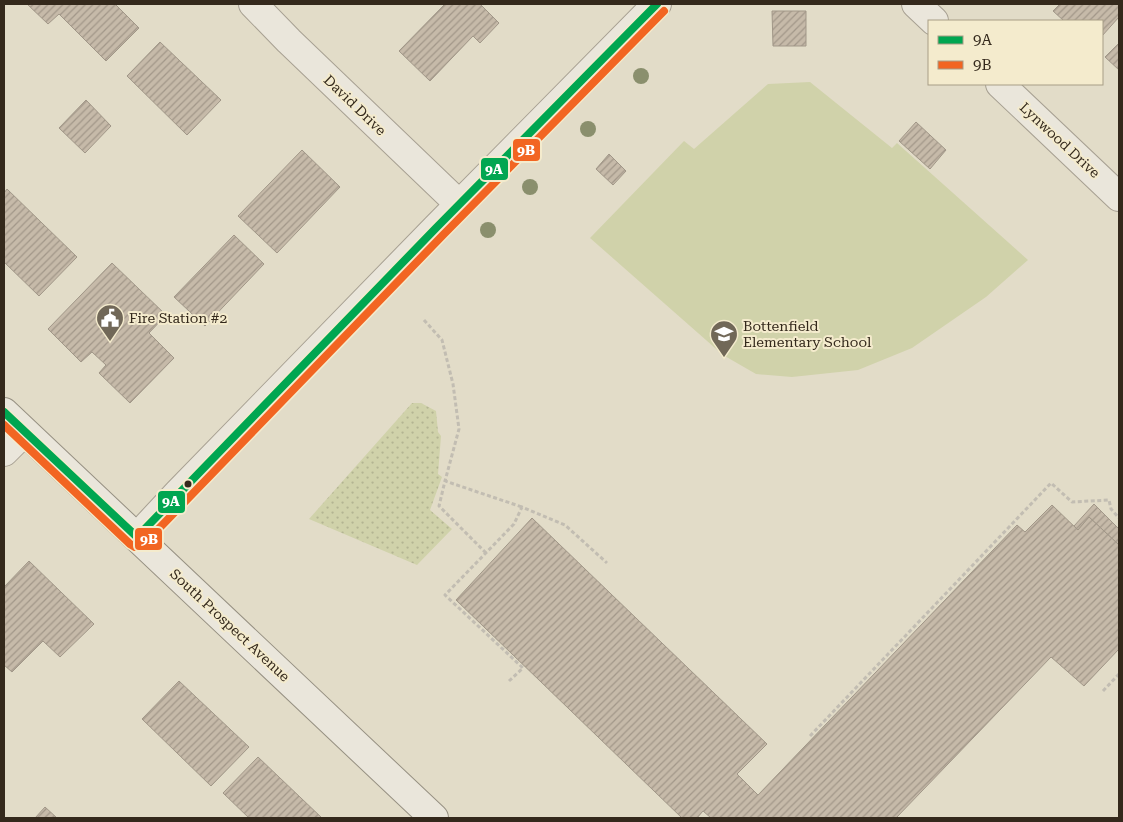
<svg xmlns="http://www.w3.org/2000/svg" width="1123" height="822" viewBox="0 0 1123 822" font-family="'Roboto Serif',serif">
<defs>
<pattern id="park-dots" width="8" height="8" patternUnits="userSpaceOnUse" patternTransform="scale(1.25)"><rect width="8" height="8" fill="#d0d2aa"/><path d="M2 2h.1M6 6h.1" fill="none" stroke="#b3b492" stroke-width="1.8" stroke-linecap="round"/></pattern>
<pattern id="building-hatch" width="6" height="6" patternUnits="userSpaceOnUse" patternTransform="scale(1.25)"><rect width="6" height="6" fill="#c6baa9"/><path d="M-1 1l2-2M0 6l6-6M5 7l2-2" fill="none" stroke="#a29789"/></pattern>
</defs>
<rect width="100%" height="100%" fill="#e2dcc8"/>
<!-- park -->
<path fill="url(#park-dots)" d="M412,403h9l15,8 2,21 3,4 -3,38 4,3 -12,33 22,19 -35,36 -108,-46z"/>
<!-- pitch -->
<path fill="#d0d2aa" d="M810,82l82,66 5,-5 131,117 -42,37 -74,51 -54,22 -66,7 -36,-3 -33,-19 -133,-117 94,-97 10,8 74,-65z"/>
<!-- building -->
<g fill="url(#building-hatch)" stroke="#a19788">
<path d="M27,4h88l24,24 -33,33 -47,-47 -11,10z"/>
<path d="M445,4h35l19,19 -19,20 -7,-7 -43,45 -31,-30z"/>
<path d="M1060,4h59v13l-17,19v-15h-38l-11,-10z"/>
<path d="M772,11h34v35h-33z"/>
<path d="M160,42l61,58 -34,35 -60,-59z"/>
<path d="M1119,43v27l-14,-13z"/>
<path d="M86,100l25,26 -26,27 -26,-25z"/>
<path d="M916,122l30,28 -16,19 -31,-28z"/>
<path d="M302,150l38,37 -63,66 -39,-37z"/>
<path d="M609,154l17,17 -13,14 -17,-16z"/>
<path d="M7,189l70,68 -38,39 -35,-34v-69z"/>
<path d="M234,235l30,29 -59,62 -31,-29z"/>
<path d="M112,263l54,52 -17,18 25,25 -44,45 -31,-30 7,-8 -14,-13 -11,10 -33,-33z"/>
<path d="M1094,504l25,25v16l-30,-28 -11,13 -4,-4z"/>
<path d="M1052,505l26,25 11,-13 30,28v104l-35,37 -33,-29 -155,161h-185l-8,-7 -6,7h-15l-226,-218 76,-82 235,226 -30,30 21,21 259,-270 8,7z"/>
<path d="M29,561l65,63 -34,33 -17,-16 -31,31 -8,-7v-78z"/>
<path d="M179,681l70,66 -38,39 -69,-67z"/>
<path d="M258,757l64,61h-73l-26,-25z"/>
<path d="M45,807l12,11h-22z"/>
</g>
<g fill="none" stroke-linecap="round" stroke-linejoin="round">
<!-- minor casing -->
<g stroke="#a7a092" stroke-width="30">
<g id="minor">
<path d="M253,4l36,37 170,163"/>
<path d="M916,4l18,17"/>
<path d="M1000,84l119,113"/>
<path d="M4,452l20,-20"/>
</g>
</g>
<!-- tertiary casing -->
<g stroke="#a7a092" stroke-width="30">
<path id="tertiary" d="M137,537l41,-44 258,-265 221,-224"/>
</g>
<!-- secondary casing -->
<g stroke="#969082" stroke-width="30">
<path id="secondary" d="M4,412l430,406"/>
</g>
<!-- path -->
<g stroke="#c2bdb2" stroke-width="3" stroke-dasharray="4 2.5" stroke-linecap="butt">
<path d="M424,320l18,20 11,44 6,45 -14,52"/>
<path d="M486,553l-47,-47 6,-25 77,26"/>
<path d="M509,681l14,-13 -78,-73 69,-71 8,-17 43,18 42,38"/>
<path d="M1103,691l16,-17"/>
<path d="M810,736l241,-253 21,19 37,-2 2,9 8,9"/>
</g>
<!-- minor -->
<use href="#minor" stroke="#eae6db" stroke-width="28"/>
<!-- tertiary -->
<use href="#tertiary" stroke="#eae6db" stroke-width="28"/>
<!-- secondary -->
<use href="#secondary" stroke="#eae6db" stroke-width="28"/>
<!-- bus-1 casing -->
<g stroke="#f4ebcd" stroke-width="11">
<path id="bus-1" d="M4,412l133,125 299,-309 221,-224"/>
</g>
<!-- bus-2 casing -->
<g stroke="#f4ebcd" stroke-width="11">
<path id="bus-2" d="M4,425l126,119 5,3 7,-1 301,-311 221,-224"/>
</g>
<!-- bus-1 -->
<use href="#bus-1" stroke="#00a651" stroke-width="8"/>
<!-- bus-2 -->
<use href="#bus-2" stroke="#f26522" stroke-width="8"/>
</g>
<!-- trees -->
<g fill="#8a8f6d">
<circle cx="641" cy="76" r="8"/>
<circle cx="588" cy="129" r="8"/>
<circle cx="530" cy="187" r="8"/>
<circle cx="488" cy="230" r="8"/>
</g>
<!-- icons -->
<defs>
<g id="civic-pin" transform="scale(1.4375)"><path d="M0 17L-7.5 6A9.5 9.5 0 1 1 7.5 6Z" fill="#716858" stroke="#f4ebcd"/><path d="M-.6-6.5H3V-4.5H.6V-3L4-1V1h2V6H-6V1h2V-1L-.6-3ZM-1.2 2.5V6h2.4V2.5Z" fill="#fff"/></g>
<g id="school-pin" transform="scale(1.4375)"><path d="M0 17L-7.5 6A9.5 9.5 0 1 1 7.5 6Z" fill="#716858" stroke="#f4ebcd"/><path d="M0-5L7-2L0 1L-7-2ZM-4 1L0 2.5L4 1V4Q0 6-4 4Z" fill="#fff"/></g>
</defs>
<g fill-rule="evenodd">
<use href="#civic-pin" x="110" y="318"/>
<use href="#school-pin" x="724" y="334"/>
</g>
<!-- markers -->
<circle fill="#34291c" stroke="#f4ebcd" stroke-width="2" cx="188" cy="484" r="4.5"/>
<g text-anchor="middle" stroke-width="4" stroke-linejoin="round" paint-order="stroke">
<!-- street labels -->
<g font-size="14" fill="#34291c" stroke="#f4ebcd">
<text transform="translate(355 105) rotate(44)" y="5">David Drive</text>
<text transform="translate(1060 140) rotate(43)" y="5">Lynwood Drive</text>
<text transform="translate(230 625) rotate(43)" y="5">South Prospect Avenue</text>
</g>
<!-- poi labels -->
<g font-size="14" fill="#34291c" stroke="#f4ebcd" text-anchor="start">
<text x="129" y="323">Fire Station #2</text>
<text x="743" y="331">Bottenfield<tspan x="743" dy="16">Elementary School</tspan></text>
</g>
</g>
<g stroke="#f4ebcd" stroke-width="2">
<rect x="512" y="138" width="29" height="24" rx="5" fill="#f26522"/>
<rect x="480" y="157" width="29" height="24" rx="5" fill="#00a651"/>
<rect x="157" y="490" width="29" height="24" rx="5" fill="#00a651"/>
<rect x="134" y="527" width="29" height="24" rx="5" fill="#f26522"/>
</g>
<g font-size="14" text-anchor="middle" font-weight="bold" fill="#fff">
<text x="526" y="155">9B</text>
<text x="494" y="174">9A</text>
<text x="171" y="506">9A</text>
<text x="149" y="544">9B</text>
</g>
<!-- border -->
<rect width="1123" height="822" fill="none" stroke="#34291c" stroke-width="10"/>
<!-- legend -->
<rect x="928" y="20" width="175" height="65" fill="#f4ebcd" stroke="#a79d86"/>
<rect x="938" y="36" width="25" height="8" fill="#00a651" stroke="#a79d86"/>
<text x="973" y="45" font-size="15" fill="#34291c">9A</text>
<rect x="938" y="61" width="25" height="8" fill="#f26522" stroke="#a79d86"/>
<text x="973" y="70" font-size="15" fill="#34291c">9B</text>
</svg>
